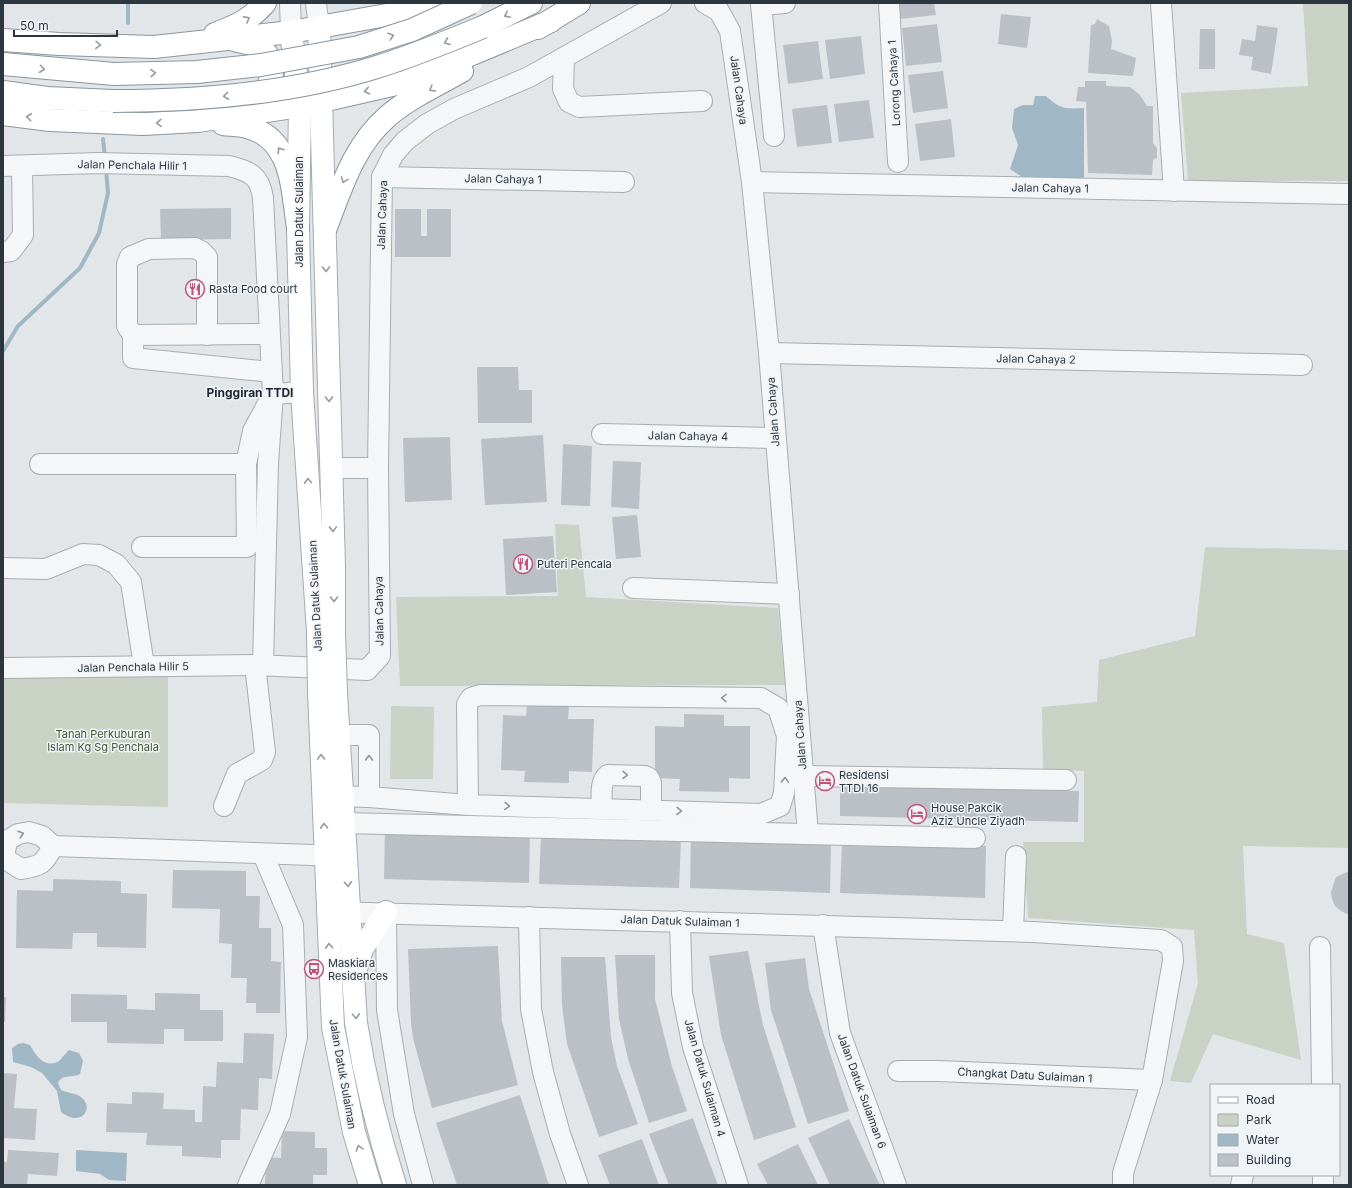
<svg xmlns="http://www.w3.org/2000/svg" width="1352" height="1188" viewBox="0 0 1352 1188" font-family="Inter,sans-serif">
<rect width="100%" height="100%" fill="#e2e6e9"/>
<!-- green -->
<g fill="#c9d2c4">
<path d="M1303,3h46v178h-161l-7,-88 127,-7z"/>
<path d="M555,524l24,1 7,72 192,11 7,77 -385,1 -4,-89 162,-1z"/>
<path d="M1205,547l144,3v298l-106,-2 4,88 37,9 17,117 -88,-26 -22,49 -21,-2 28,-98 -4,-53 -166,-12 -5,-76h61v-71l-41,-2 -1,-62 55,-5 2,-42 96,-24z"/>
<path d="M168,673v134l-165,-4v-125z"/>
<path d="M391,706l43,1 -1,72h-43z"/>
</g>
<!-- water -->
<g fill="#a0b8c6">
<path d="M1035,96h11c14,13 19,13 38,12v73l-54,1 -20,-13 8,-24 -6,-17 2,-19 9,-4h10z"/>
<path d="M23,1043l7,2c6,11 15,24 29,16l10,-11 10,3 4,8 -3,13c-8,4 -18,0 -22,9l3,7c6,3 16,3 21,8 12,10 0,30 -21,14l-4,-21 -15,-18 -11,-6 -18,-5 -1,-14 6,-4z"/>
<path d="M76,1150l51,3 -1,28 -17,-1 -9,-6 -24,-3z"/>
</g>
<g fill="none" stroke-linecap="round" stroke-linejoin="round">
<!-- stream -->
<g stroke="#a0b8c6" stroke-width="4">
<path d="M128,23v-20"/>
<path d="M103,139l2,19"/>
<path d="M3,351l15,-25 62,-58 19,-35 9,-40 -2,-24"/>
</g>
</g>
<!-- building -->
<g fill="#bac0c5">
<path d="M898,3h36l2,12 -36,4z"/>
<path d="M1001,14l30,3 -4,31 -29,-4z"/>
<path d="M1097,19l12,7 3,15 -1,8 25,9 -3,18 -45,-3 3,-48 4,-1z"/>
<path d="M937,24l5,38 -36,4 -4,-38z"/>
<path d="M1257,25l21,3 -7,46 -20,-4 2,-13 -14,-2 3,-16 13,2z"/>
<path d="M1200,29h15v40h-16z"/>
<path d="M861,36l4,38 -35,5 -5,-39z"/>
<path d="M818,41l5,38 -35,5 -5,-39z"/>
<path d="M943,71l5,37 -35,5 -5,-38z"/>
<path d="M1085,81h21v5l24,1 10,8 7,11h6v37l4,5v10l-4,2 -1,15 -64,-2 -2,-71 -10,-1 2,-14h7z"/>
<path d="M869,100l5,38 -35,4 -5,-38z"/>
<path d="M827,105l5,38 -35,4 -5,-38z"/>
<path d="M951,119l4,38 -35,4 -5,-37z"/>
<path d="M231,208v31l-70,1 -1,-31z"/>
<path d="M395,209h26v27h6v-27h24v48h-56z"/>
<path d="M477,367h41l1,23h13v33h-54z"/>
<path d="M543,435l4,67 -62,3 -4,-66z"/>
<path d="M450,437l2,63 -47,2 -2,-64z"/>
<path d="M563,444l29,2 -2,60 -29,-1z"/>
<path d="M613,461l28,1 -2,47 -28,-2z"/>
<path d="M637,515l4,42 -25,2 -4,-42z"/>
<path d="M553,536l4,56 -51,3 -3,-56z"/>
<path d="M527,705l42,1 -1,13h26l-2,53 -23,-1v12l-45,-1 1,-11 -24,-1 2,-55 23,1z"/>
<path d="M684,714l40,1v11h26v53l-21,-1v14l-50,-1 1,-12 -25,-1v-52l29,1z"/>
<path d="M840,785l239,6 -1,31 -238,-6z"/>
<path d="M385,829l145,4 -1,50 -145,-4z"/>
<path d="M541,834l140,4 -2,50 -140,-4z"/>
<path d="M691,838l140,4 -1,51 -140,-5z"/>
<path d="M842,842l144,4 -1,52 -145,-5z"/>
<path d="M173,870l73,1v25h14l-1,32h12v33l10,1 -1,51h-24v-10h-10l1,-25h-16l1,-34 -13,-1 1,-34 -48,-1z"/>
<path d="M1349,871v44l-8,-4 -6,-5 -3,-7 -1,-7 5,-15z"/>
<path d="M53,879l68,2v12l26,1 -1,54 -49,-1v-14h-24l-1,16 -56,-1 1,-58 36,1z"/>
<path d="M498,946l4,75 16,64 -86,23 -19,-70 -2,-15 -3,-74z"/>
<path d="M748,951l15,74 33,102 -42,13 -33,-105 -12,-79z"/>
<path d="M615,955h40v44l16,64 16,48 -38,12 -21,-64 -9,-40z"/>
<path d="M561,957h44l6,80 6,29 21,58 -39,13 -32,-93 -5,-39z"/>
<path d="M805,958l4,31 40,122 -41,13 -37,-114 -6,-47z"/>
<path d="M155,993l45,1v16h23v31h-39v-12h-20v15l-57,-1v-21h-36v-28l56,1v14l28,1z"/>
<path d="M3,997h3l-1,25h-2z"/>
<path d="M244,1033l30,1 -2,45 -13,-1 -1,32 -17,-1 -1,31h-19v18l-39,-2v-10l-36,-1 1,-12 -41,-1 1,-29 25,1v-12l32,1 -1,16 32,1v12h7l1,-36 13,1 1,-25 26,1z"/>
<path d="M3,1073l14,1 -3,34 23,1 -2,31 -32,-2z"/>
<path d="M520,1095l29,90h-92l-21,-62z"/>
<path d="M693,1118l4,12 21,55h-49l-11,-28 -9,-23z"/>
<path d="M849,1119l17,37 14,29h-50l-5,-11 -17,-36z"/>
<path d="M282,1131l33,1v16h12v27h-14v10h-48l1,-28 15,1z"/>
<path d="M642,1139l17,46h-49l-12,-30z"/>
<path d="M798,1144l20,41h-50l-11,-21z"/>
<path d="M8,1150l51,3 -2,23 -29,-2 -1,11h-24v-24l4,1z"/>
</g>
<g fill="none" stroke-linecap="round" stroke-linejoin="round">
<!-- minor casing -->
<g stroke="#a7aeb3" stroke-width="22">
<g id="minor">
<path d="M290,3l1,29"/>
<path d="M316,3l3,24"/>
<path d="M705,3l14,8 11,20 22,151 17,171 39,481"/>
<path d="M889,3l9,159"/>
<path d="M1161,3l13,188"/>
<path d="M564,59l-1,30 6,13 10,5 123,-6"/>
<path d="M774,136l-13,-131 24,-2"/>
<path d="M3,166l95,-3 131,3c20,5 31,9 34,32l10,196 -5,69 -5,203"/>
<path d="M382,177l242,5"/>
<path d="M752,182l597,12"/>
<path d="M3,252l8,-1 12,-16 -1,-69"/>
<path d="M269,334l-136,1v23l138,14"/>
<path d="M133,335l-6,-9v-62l3,-7 19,-8 46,-1 6,3 6,6v78"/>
<path d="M769,353l533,12"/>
<path d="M602,434l173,4"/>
<path d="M40,464h206l7,-33 20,-37 29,-2"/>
<path d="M331,468h47"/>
<path d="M142,547h105l-1,-83"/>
<path d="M3,568l43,1 37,-15 16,1 17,9 15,18 13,84"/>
<path d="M633,588l156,6"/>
<path d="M3,668l252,-3 112,5 13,-14 -2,-188 4,-291 11,-22 12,-14 22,-17 27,-15 75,-32 132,-74"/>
<path d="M338,735h31v62"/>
<path d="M803,776l263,4"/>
<path d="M326,796l43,1 99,8 293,9 19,-8 4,-13 3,-57 -9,-28 -17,-10 -281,-3 -9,3 -4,6 1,101"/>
<path d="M224,806l13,-32 25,-14 3,-8 -10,-87"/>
<path d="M602,809c0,-11 -3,-27 6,-34l37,1 4,2 2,5v27"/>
<path d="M344,823l631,15"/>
<path d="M53,846c-9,18 -12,20 -32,23l-14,-9 -3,-7 4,-13 10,-6 11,-2 13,4 11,10 289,10"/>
<path d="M333,912l700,20 128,8 11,7 1,14 -21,119 -29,93v12"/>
<path d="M386,912l1,98 17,104 19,71"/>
<path d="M529,917l2,92 12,63 17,62 18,51"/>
<path d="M680,921l2,72 11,54 45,138"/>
<path d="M823,925l17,108 56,152"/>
<path d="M1013,931l3,-75"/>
<path d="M1320,947l2,138"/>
<path d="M898,1071h40l214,9"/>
<path d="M1323,1175v10"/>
<path d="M248,1185l32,-71 17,-77 -4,-112 -30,-71"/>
<path d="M1241,1185l2,-10"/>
</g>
</g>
<!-- major casing -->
<g stroke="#a2acb4" stroke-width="24">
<g id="major">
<path d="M319,27l15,540v65"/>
<path d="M291,32l9,74 -2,122 4,164 16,240"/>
<path d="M319,692l14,335 21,105 16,53"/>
<path d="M336,693l20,330c9,56 22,109 39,162"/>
<path d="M356,969l6,-20 24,-37"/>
</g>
</g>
<!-- highway casing -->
<g stroke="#8b959e" stroke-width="24">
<g id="highway">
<path d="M483,27l48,-24"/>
<path d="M538,28l41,-25"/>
<path d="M215,34c21,-8 35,-14 50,-31"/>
<path d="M3,40l56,4 95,3 137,-15 107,-19 33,-10"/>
<path d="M234,40c7,2 15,3 22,6 26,12 17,44 -3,56"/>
<path d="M3,64l111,10"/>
<path d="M3,92l44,6 66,3"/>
<path d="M3,114l47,6 93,4 55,-3 102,-15 105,-24 146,-61"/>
<path d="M223,124c8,1 17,1 24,3 46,11 45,63 51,101"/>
<path d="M325,230c16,-41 28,-84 63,-114 21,-18 49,-31 74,-45"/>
</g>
</g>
<!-- minor -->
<use href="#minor" stroke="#f4f6f8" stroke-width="20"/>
<!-- major -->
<use href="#major" stroke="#fff" stroke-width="22"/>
<!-- highway -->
<use href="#highway" stroke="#fff" stroke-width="22"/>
<!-- major-bridge casing -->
<g stroke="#a2acb4" stroke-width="24" stroke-linecap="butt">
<g id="major-bridge">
<path d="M318,632l1,60"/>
<path d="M334,632l2,61"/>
</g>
</g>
<!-- highway-bridge casing -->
<g stroke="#8b959e" stroke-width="24" stroke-linecap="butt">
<g id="highway-bridge">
<path d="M114,74l83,-2 64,-7 98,-18 53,-17 59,-27"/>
<path d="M113,101c89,0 182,-8 267,-35 35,-11 69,-25 103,-39"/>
</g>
</g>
<!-- major-bridge -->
<use href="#major-bridge" stroke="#fff" stroke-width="22"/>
<!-- highway-bridge -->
<use href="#highway-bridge" stroke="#fff" stroke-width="22"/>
</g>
<!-- one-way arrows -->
<defs><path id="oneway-chevron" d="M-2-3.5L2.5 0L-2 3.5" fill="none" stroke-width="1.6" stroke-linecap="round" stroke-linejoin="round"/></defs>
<g stroke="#959a9f">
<use href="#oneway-chevron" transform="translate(507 15) rotate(153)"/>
<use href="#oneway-chevron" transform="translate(247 19) rotate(-29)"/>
<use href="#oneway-chevron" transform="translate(391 36) rotate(-18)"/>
<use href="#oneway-chevron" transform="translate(447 42) rotate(158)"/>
<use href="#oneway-chevron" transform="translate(98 45) rotate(2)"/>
<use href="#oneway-chevron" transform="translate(42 69) rotate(7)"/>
<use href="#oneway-chevron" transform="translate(153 73) rotate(-2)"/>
<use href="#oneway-chevron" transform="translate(432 89) rotate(150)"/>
<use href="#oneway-chevron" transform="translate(367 91) rotate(168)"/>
<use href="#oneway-chevron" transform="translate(226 96) rotate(174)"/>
<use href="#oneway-chevron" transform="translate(29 117) rotate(-174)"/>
<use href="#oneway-chevron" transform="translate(159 123) rotate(177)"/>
<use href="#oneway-chevron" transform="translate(280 150) rotate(-124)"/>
<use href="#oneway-chevron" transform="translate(344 180) rotate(111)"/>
<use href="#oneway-chevron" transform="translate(326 269) rotate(89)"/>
<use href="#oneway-chevron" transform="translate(329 399) rotate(89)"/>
<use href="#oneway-chevron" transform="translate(308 481) rotate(-94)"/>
<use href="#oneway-chevron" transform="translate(333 529) rotate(88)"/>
<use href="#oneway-chevron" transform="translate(334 599) rotate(90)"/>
<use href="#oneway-chevron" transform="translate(321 757) rotate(-92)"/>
<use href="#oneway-chevron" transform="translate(324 826) rotate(-93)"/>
<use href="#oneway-chevron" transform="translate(348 884) rotate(86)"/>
<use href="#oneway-chevron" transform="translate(329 946) rotate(-93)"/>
<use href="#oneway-chevron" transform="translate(356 1016) rotate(87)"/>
<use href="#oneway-chevron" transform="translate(359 1148) rotate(-107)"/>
</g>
<g stroke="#90969c">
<use href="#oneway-chevron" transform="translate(724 698) rotate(-179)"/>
<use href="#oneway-chevron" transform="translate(369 758) rotate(-90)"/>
<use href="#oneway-chevron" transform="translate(625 775) rotate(1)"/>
<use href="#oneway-chevron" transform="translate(785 780) rotate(-88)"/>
<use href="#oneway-chevron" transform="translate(507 806) rotate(2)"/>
<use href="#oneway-chevron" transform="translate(679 811) rotate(2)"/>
<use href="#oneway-chevron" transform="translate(21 834) rotate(-16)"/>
</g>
<!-- icons -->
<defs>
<g id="restaurant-ring" transform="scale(1)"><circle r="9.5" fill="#f1f4f7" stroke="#c25374" stroke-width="1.5"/><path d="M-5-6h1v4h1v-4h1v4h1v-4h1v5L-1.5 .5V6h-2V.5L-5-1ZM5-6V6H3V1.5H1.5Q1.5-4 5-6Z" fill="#c25374"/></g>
<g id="hotel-ring" transform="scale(1)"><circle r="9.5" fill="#f1f4f7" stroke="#c25374" stroke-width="1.5"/><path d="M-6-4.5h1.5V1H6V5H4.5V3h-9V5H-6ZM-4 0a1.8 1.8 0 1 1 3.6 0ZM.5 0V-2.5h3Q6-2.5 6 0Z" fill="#c25374"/></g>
<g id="bus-ring" transform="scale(1)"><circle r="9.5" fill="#f1f4f7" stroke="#c25374" stroke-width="1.5"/><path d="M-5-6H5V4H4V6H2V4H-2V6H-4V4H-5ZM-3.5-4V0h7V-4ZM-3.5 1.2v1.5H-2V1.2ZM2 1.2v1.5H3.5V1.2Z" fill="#c25374"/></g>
</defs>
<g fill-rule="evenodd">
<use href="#restaurant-ring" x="195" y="289"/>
<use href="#restaurant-ring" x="523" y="564"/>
<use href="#hotel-ring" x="825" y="781"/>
<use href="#hotel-ring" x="917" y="814"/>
<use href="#bus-ring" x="314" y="969"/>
</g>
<g text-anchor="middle" stroke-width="3" stroke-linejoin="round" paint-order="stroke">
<!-- street labels -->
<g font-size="11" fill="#2b363f" stroke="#f1f4f7">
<text transform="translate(894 83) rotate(-93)" y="4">Lorong Cahaya 1</text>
<text transform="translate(739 90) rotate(82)" y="4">Jalan Cahaya</text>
<text transform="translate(132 165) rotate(1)" y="4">Jalan Penchala Hilir 1</text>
<text transform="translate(503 179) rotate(1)" y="4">Jalan Cahaya 1</text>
<text transform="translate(1050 188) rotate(1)" y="4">Jalan Cahaya 1</text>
<text transform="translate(299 212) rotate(-90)" y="4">Jalan Datuk Sulaiman</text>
<text transform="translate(382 215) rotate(-88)" y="4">Jalan Cahaya</text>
<text transform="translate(1036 359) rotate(1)" y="4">Jalan Cahaya 2</text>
<text transform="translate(773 412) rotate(-94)" y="4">Jalan Cahaya</text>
<text transform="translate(688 436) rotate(1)" y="4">Jalan Cahaya 4</text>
<text transform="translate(315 596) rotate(-93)" y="4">Jalan Datuk Sulaiman</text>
<text transform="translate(379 611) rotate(-91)" y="4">Jalan Cahaya</text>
<text transform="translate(133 667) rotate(-1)" y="4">Jalan Penchala Hilir 5</text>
<text transform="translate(800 735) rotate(-94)" y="4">Jalan Cahaya</text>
<text transform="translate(680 921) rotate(2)" y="4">Jalan Datuk Sulaiman 1</text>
<text transform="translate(343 1074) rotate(80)" y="4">Jalan Datuk Sulaiman</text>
<text transform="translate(1025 1075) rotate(3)" y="4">Changkat Datu Sulaiman 1</text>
<text transform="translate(705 1078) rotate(74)" y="4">Jalan Datuk Sulaiman 4</text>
<text transform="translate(862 1091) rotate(70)" y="4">Jalan Datuk Sulaiman 6</text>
</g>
<!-- poi labels -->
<g font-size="11" fill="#2b363f" stroke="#f1f4f7" text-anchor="start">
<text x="209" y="293">Rasta Food court</text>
<text x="537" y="568">Puteri Pencala</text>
<text x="839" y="779">Residensi<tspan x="839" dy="13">TTDI 16</tspan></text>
<text x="931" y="812">House Pakcik<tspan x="931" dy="13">Aziz Uncle Ziyadh</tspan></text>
<text x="328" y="967">Maskiara<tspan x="328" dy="13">Residences</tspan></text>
</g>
<!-- park labels -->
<g font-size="11" fill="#455a3a" stroke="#f1f4f7">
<text x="103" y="738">Tanah Perkuburan<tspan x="103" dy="13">Islam Kg Sg Penchala</tspan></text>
</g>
<!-- neighbourhood labels -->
<g font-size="12" font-weight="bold" fill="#1e2730" stroke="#f1f4f7">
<text x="250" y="397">Pinggiran TTDI</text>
</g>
</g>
<!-- border -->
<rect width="1352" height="1188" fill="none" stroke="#2b363f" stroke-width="8"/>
<!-- legend -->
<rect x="1210" y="1084" width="130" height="92" fill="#f1f4f7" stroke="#a2a8ad"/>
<rect x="1218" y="1097" width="20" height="6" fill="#ffffff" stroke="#a2a8ad"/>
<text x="1246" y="1104" font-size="12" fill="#2b363f">Road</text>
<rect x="1218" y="1114" width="20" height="12" fill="#c9d2c4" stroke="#a2a8ad"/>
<text x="1246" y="1124" font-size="12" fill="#2b363f">Park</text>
<rect x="1218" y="1134" width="20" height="12" fill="#a0b8c6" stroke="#a2a8ad"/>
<text x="1246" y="1144" font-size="12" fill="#2b363f">Water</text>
<rect x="1218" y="1154" width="20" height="12" fill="#bac0c5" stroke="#a2a8ad"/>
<text x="1246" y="1164" font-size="12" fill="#2b363f">Building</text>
<!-- scale -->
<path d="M14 30v6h103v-6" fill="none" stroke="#2b363f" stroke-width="2"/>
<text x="20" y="30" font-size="12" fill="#2b363f" stroke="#f1f4f7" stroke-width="3" paint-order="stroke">50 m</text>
</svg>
